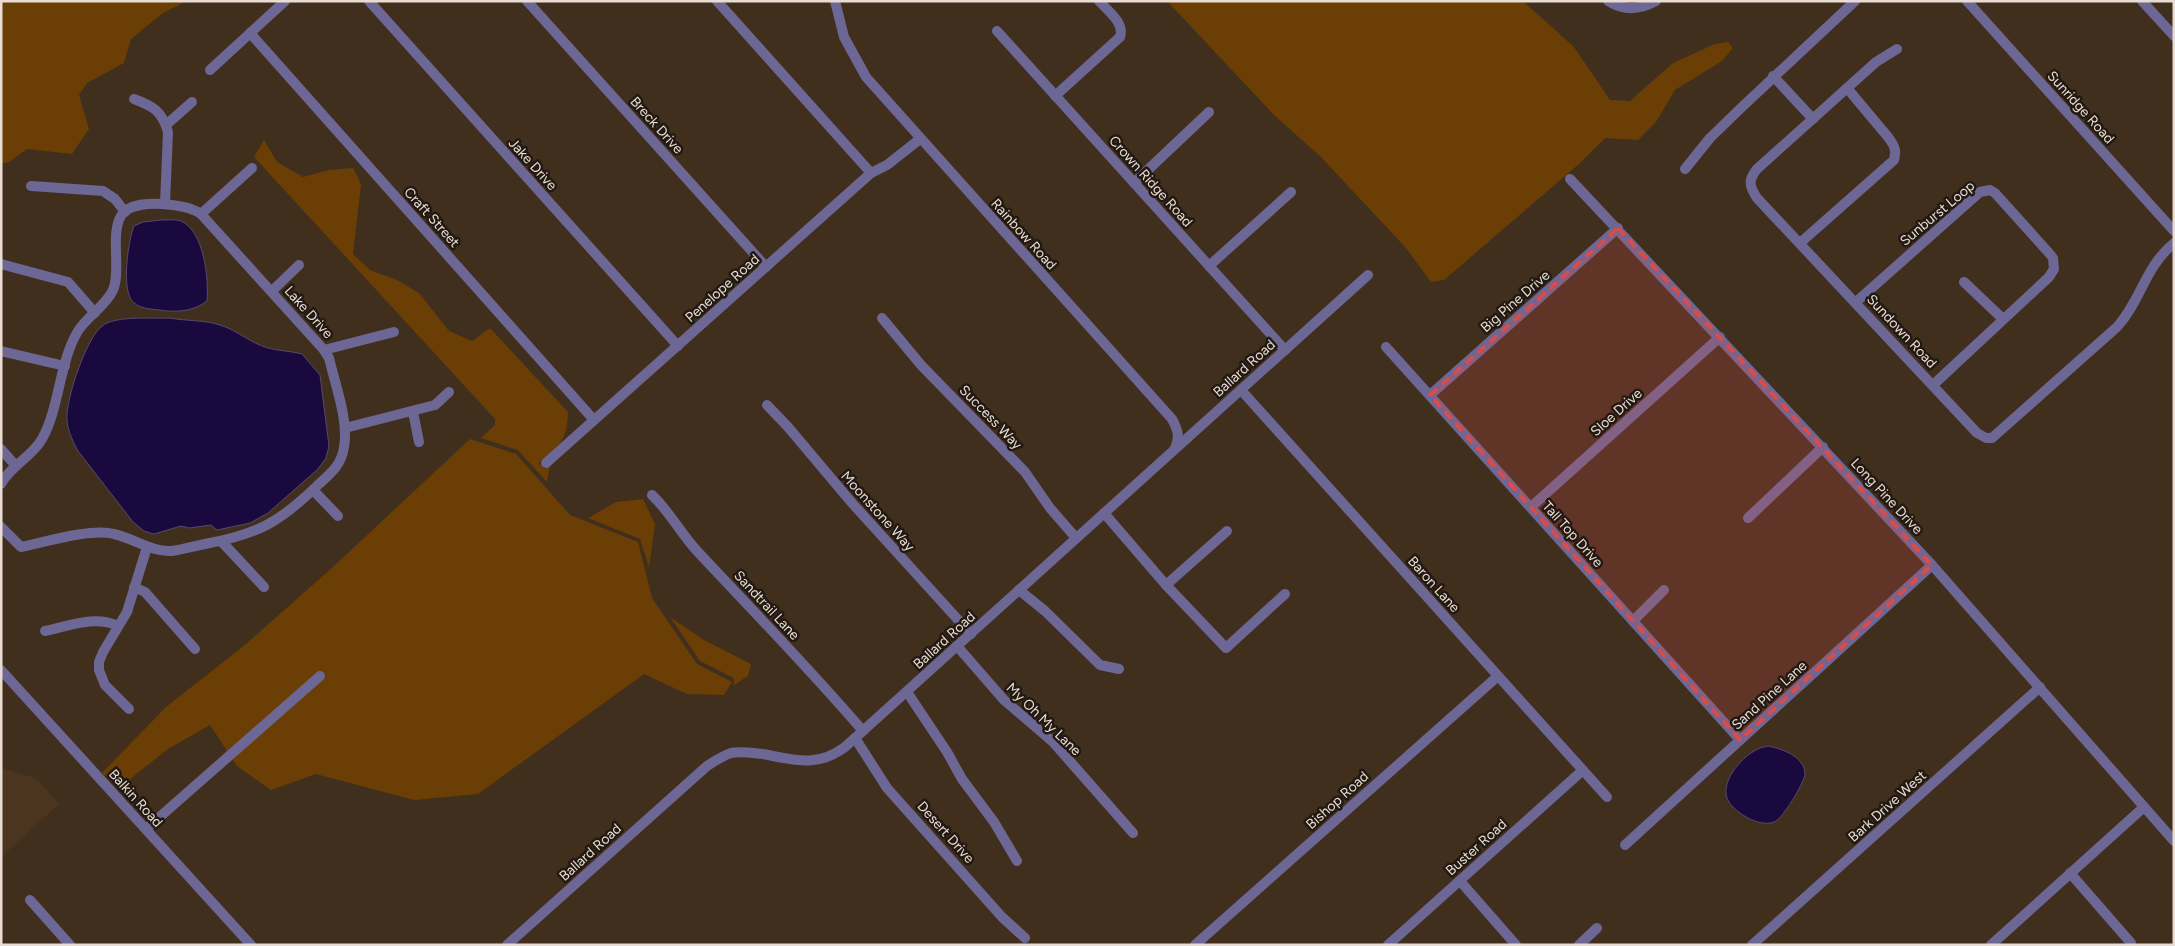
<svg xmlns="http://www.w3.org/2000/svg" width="2175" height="946" viewBox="0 0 2175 946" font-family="Figtree,sans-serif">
<rect width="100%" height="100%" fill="#412f1e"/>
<!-- built -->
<path fill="#4c351f" d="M1,768l35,10 23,26 -58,53z"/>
<!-- green -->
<g fill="#6a3e05">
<path d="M1,1h186l-24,12 -32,26 -7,24 -37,20 -8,12 10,34 -17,25 -45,-5 -18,13 -8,2z"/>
<path d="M1167,1h356l51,46 36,53 20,1 43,-38 42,-19 13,-2 5,6 -11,13 -47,29 -19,32 -18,18 -33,-2 -26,26 -135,116 -13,2 -25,-34 -86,-92 -45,-40z"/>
<path d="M264,140l13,22 26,15 26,-7 24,-2 8,16 -8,70 17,16 27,10 22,13 30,38 23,10 18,-13 78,84c-1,29 -8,33 -29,51l6,6 5,-4 -3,17 -29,-32 -37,-12 14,-13v-6l-241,-262z"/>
<path d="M470,439l46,15 54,61 68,27 14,56 45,66 35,18 -8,13 -37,-1 -43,-20 -166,120 -64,6 -98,-26 -45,16 -34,-24 -27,-41 -42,24 -48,38 -18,-14 64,-66 79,-62 89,-79z"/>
<path d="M643,499l12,25 -6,43 -9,-28 -52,-21 28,-16z"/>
<path d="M670,617l34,23 47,24 -3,12 -14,9v-7l-34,-17z"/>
</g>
<!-- water -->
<g fill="#19093f" stroke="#57496b">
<path d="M161,220c6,0 14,-1 20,1 23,10 28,58 26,80 -12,9 -25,11 -40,10 -11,-2 -26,-1 -34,-9 -12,-12 -5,-61 1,-76l9,-4z"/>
<path d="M170,318c15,3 36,2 50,7 17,5 30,18 48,23 11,3 23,3 34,6l18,21 9,71 -3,12 -8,11 -50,44 -18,10 -33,7 -6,-5 -22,3 -8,-2 -27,8 -10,-3 -11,-9 -55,-71c-6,-11 -12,-24 -11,-36 1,-21 19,-76 35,-89 14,-11 50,-7 68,-8z"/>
<path d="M1769,746c11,3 26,7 33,18 2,2 3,8 3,11 -2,9 -22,44 -31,47 -14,5 -32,-6 -41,-15 -20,-18 7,-50 25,-58 3,-2 8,-2 11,-3z"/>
</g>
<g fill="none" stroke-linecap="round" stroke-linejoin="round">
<!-- minor -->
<g stroke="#6c6794" stroke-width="10">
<path d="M369,1l309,345"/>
<path d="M527,1l239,266"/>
<path d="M717,1l154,172"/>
<path d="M835,1l9,36 22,40 306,342c6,11 8,18 3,29"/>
<path d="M1608,1c16,10 32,9 48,0"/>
<path d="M1967,1l207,230"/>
<path d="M2142,1l32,35"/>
<path d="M997,31l288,319"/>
<path d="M250,33l344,387"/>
<path d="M1897,49l-21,13 -119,107c-9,11 -8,17 0,29l220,235 9,5h6l125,-111c25,-28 27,-59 57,-84"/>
<path d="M210,70l75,-69"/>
<path d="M1773,76l40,43"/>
<path d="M1055,96l65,-59c5,-14 -12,-26 -21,-36"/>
<path d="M134,99c19,7 28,12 34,33l-3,72"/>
<path d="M166,125l26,-23"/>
<path d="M1685,169l25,-31 32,-31 113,-106"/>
<path d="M1570,179l362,386 242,276"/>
<path d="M1134,183l75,-71"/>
<path d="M31,186l72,5 12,8 10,13"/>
<path d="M201,214l51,-46"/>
<path d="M1800,243l94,-83c3,-10 0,-15 -6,-23l-41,-49"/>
<path d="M1,264l67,18 27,31"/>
<path d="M1209,266l82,-74"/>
<path d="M1964,282l39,37"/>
<path d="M272,291l27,-26"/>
<path d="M1856,302l124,-110 10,-2 5,3 54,60 4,5 1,11 -5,8 -116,108"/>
<path d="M882,318l39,47 104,107 25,36 26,30"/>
<path d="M1386,347l354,393"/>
<path d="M324,350l70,-18"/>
<path d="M1,351l64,15"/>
<path d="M1241,390l366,407"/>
<path d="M1430,395l188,-167"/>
<path d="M767,405l21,22 64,76 119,131"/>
<path d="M413,412l6,30"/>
<path d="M345,428l90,-23 14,-13"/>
<path d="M1,449l15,17"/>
<path d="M546,463l325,-290 16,-8 33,-26"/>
<path d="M1,484c10,-19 31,-27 41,-45 18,-32 17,-77 36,-108 10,-16 27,-24 35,-41 9,-20 -5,-62 11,-78 13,-13 62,-9 77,2l123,136 5,8c6,26 20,63 15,89 -2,17 -13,26 -25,37 -39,38 -60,50 -114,60 -11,2 -23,6 -34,7 -20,1 -38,-13 -57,-17 -23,-6 -69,8 -93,13l-20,-20"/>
<path d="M313,490l25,26"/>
<path d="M652,495c18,17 29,39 46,57 55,59 112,117 165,179"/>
<path d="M1531,507l189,-170"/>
<path d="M1104,513l62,72 60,63 59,-54"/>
<path d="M1748,518l75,-71"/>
<path d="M221,541l43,46"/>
<path d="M1166,585l61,-54"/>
<path d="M134,587l11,5 50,57"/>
<path d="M1019,590l26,21 55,54 19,4"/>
<path d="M1633,621l31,-31"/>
<path d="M45,631c24,-5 50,-16 73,-5"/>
<path d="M957,646l47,54 49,42 80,91"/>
<path d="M1,670l250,275"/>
<path d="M907,692l40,60 15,27 32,43 23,39"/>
<path d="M129,709l-24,-24 -6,-15v-8l4,-10 24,-40 20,-65"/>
<path d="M855,738l32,50 115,129 23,21"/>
<path d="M146,829l174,-153"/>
<path d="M1625,845l307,-280"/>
<path d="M2070,873l61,70"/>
<path d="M1460,881l56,64"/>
<path d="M30,900l40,45"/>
<path d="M507,945l200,-179c8,-5 15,-10 24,-13 10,-2 22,0 32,1 31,6 54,14 82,-7l523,-472"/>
<path d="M1195,945l303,-269"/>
<path d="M1388,945l195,-175"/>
<path d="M1579,945l18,-17"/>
<path d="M1752,945l288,-258"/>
<path d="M1991,945l153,-138"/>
</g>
</g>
<!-- marked area -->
<path fill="#da4c4a" fill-opacity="0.2" stroke="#da4c4a" stroke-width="4" stroke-dasharray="10 6" stroke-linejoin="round" d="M1618,228l314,337 -192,175 -310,-345z"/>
<g text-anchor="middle" stroke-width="5" stroke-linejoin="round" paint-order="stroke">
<!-- street labels -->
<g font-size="14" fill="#e9ddd3" stroke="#221912">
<text transform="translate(2081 107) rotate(48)" y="5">Sunridge Road</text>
<text transform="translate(657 125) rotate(48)" y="5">Breck Drive</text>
<text transform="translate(533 164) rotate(48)" y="5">Jake Drive</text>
<text transform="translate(1151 181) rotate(48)" y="5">Crown Ridge Road</text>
<text transform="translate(1937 213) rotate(-40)" y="5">Sunburst Loop</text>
<text transform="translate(432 217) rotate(48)" y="5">Craft Street</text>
<text transform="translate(1024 234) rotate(48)" y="5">Rainbow Road</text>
<text transform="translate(722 288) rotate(-42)" y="5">Penelope Road</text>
<text transform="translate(1515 301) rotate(-41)" y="5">Big Pine Drive</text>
<text transform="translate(309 312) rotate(48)" y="5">Lake Drive</text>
<text transform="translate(1902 331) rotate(47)" y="5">Sundown Road</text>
<text transform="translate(1244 368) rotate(-42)" y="5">Ballard Road</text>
<text transform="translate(1616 412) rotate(-42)" y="5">Sloe Drive</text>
<text transform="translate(991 417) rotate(46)" y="5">Success Way</text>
<text transform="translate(1887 496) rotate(47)" y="5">Long Pine Drive</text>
<text transform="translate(878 511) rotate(48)" y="5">Moonstone Way</text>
<text transform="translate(1573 534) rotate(48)" y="5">Tall Top Drive</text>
<text transform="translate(1434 584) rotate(48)" y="5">Baron Lane</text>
<text transform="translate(767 605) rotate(47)" y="5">Sandtrail Lane</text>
<text transform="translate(944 640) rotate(-42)" y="5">Ballard Road</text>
<text transform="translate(1769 695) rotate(-42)" y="5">Sand Pine Lane</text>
<text transform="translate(1044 719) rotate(44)" y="5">My Oh My Lane</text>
<text transform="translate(136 798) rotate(48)" y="5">Balkin Road</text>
<text transform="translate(1337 800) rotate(-42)" y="5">Bishop Road</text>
<text transform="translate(1887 806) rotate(-42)" y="5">Bark Drive West</text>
<text transform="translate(946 832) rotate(48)" y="5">Desert Drive</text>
<text transform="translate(1476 847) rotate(-42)" y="5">Buster Road</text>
<text transform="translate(590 852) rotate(-42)" y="5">Ballard Road</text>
</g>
</g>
<!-- border -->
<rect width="2175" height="946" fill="none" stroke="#e9ddd3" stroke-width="5"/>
</svg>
